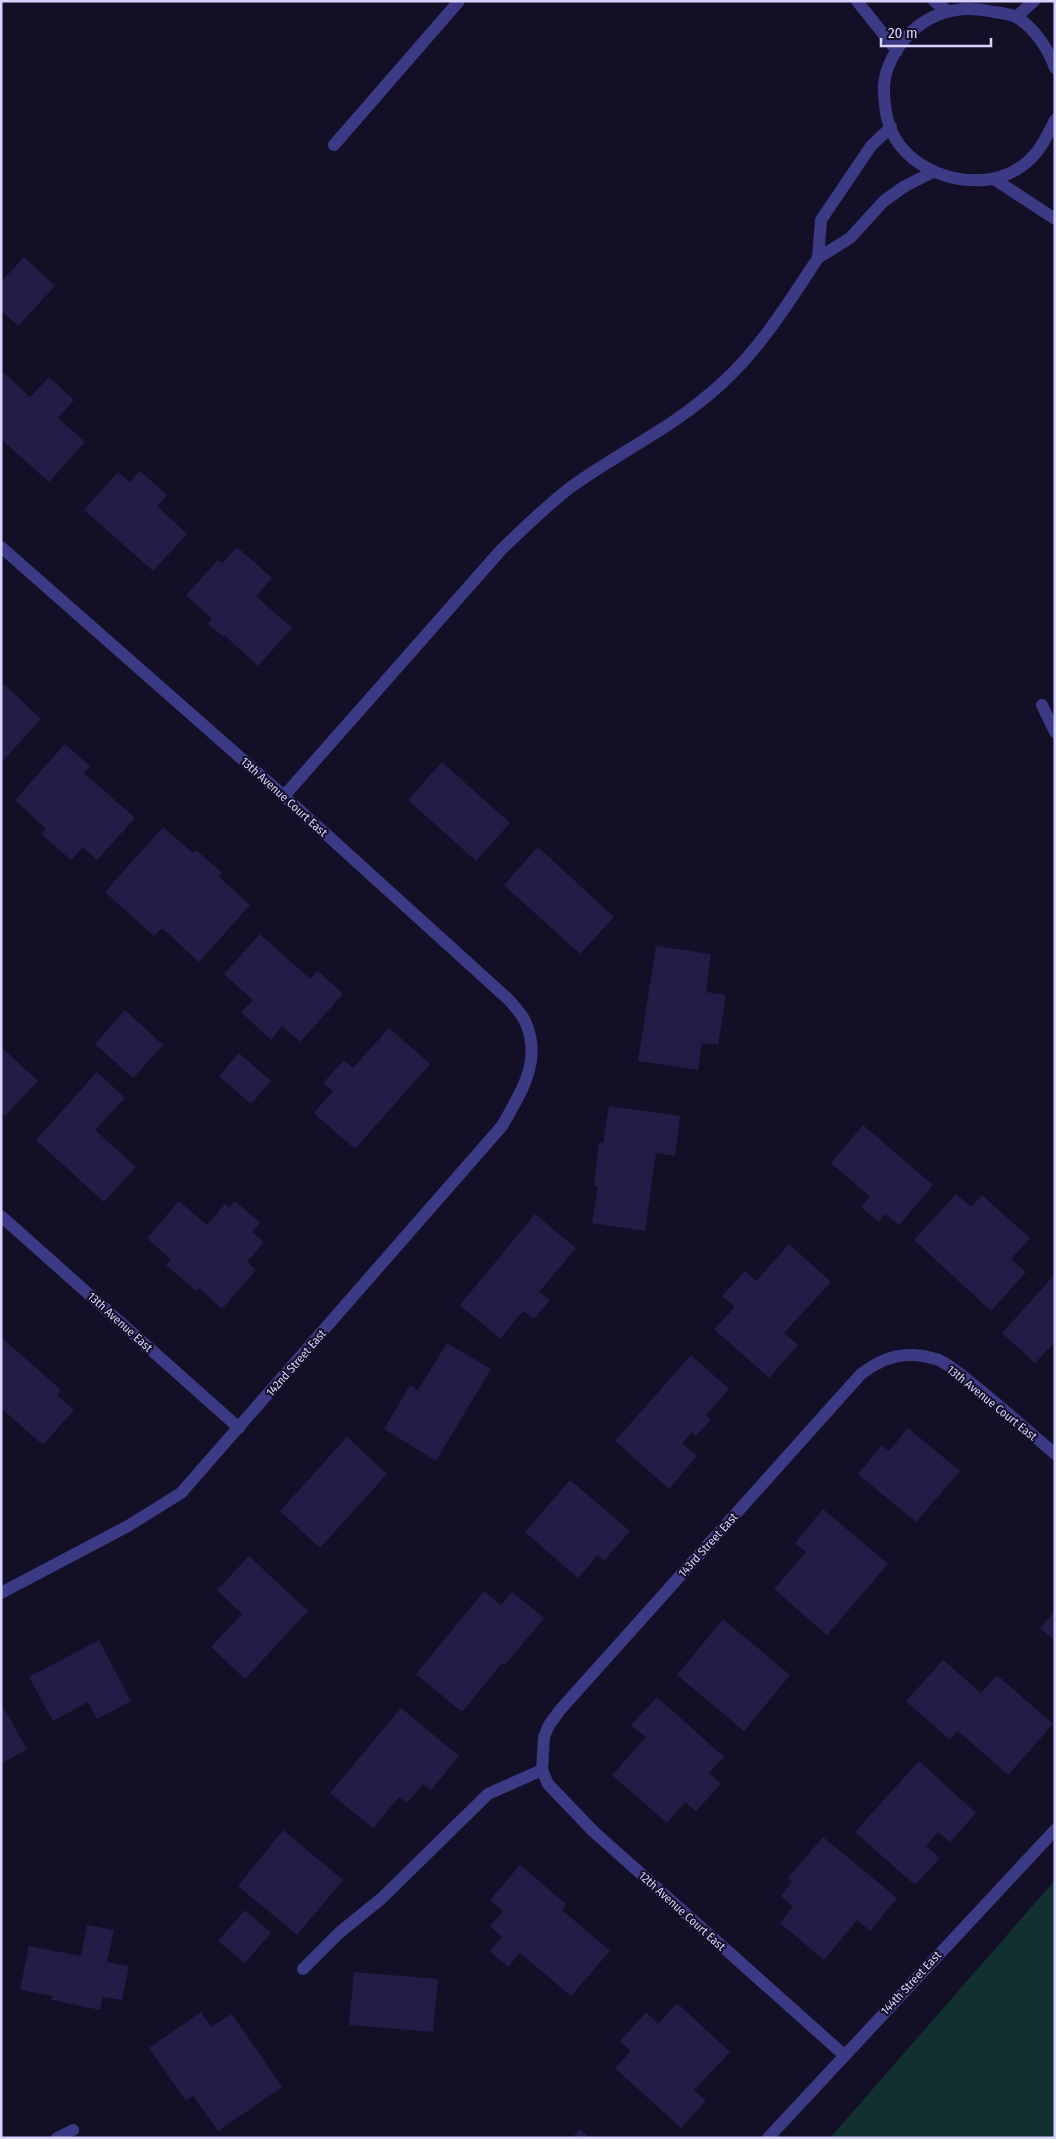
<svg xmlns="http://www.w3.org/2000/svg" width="1056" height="2139" viewBox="0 0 1056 2139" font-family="'Fira Sans Condensed',sans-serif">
<rect width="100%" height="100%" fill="#130f26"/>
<!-- green -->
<path fill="#12302f" d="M1055,1880v258h-225z"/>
<!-- building -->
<g fill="#241b47">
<path d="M24,257l31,29 -37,40 -17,-16v-28z"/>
<path d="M3,372l27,25 19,-20 25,23 -16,18 27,24 -36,40 -48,-43v-65z"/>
<path d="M140,471l27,24 -10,11 30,28 -34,37 -69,-61 34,-38 12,10z"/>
<path d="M237,547l35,31 -16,18 36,32 -34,38 -34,-31 -1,2 -15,-13 4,-5 -26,-24 32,-35 4,3z"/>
<path d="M4,684l37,35 -40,44v-76z"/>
<path d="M65,744l25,22 -6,7 51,45 -38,42 -14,-13 -12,13 -30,-26 5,-5 -31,-29z"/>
<path d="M442,762l68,61 -34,38 -68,-61z"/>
<path d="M163,827l30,26 3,-3 26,23 -3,4 31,28 -51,57 -37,-34 -8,8 -49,-44z"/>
<path d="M538,847l76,70 -34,37 -76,-69z"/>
<path d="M260,934l50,45 8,-8 25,23 -43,48 -18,-16 -11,14 -30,-28 12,-12 -29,-26z"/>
<path d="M656,946l55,8 -5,38 20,3 -8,50 -16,-2 -4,27 -60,-9z"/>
<path d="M125,1010l38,35 -30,33 -38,-34z"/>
<path d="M389,1028l41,36 -75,85 -41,-36 19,-22 -10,-8 21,-23 9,8z"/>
<path d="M1,1047l37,34 -33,35 -4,-4z"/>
<path d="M239,1053l32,28 -20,23 -32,-28z"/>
<path d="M97,1072l28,26 -30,32 41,37 -32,35 -68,-62z"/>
<path d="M609,1106l71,10 -5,40 -19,-3 -11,78 -53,-8 6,-37 -4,-1 5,-43 4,1z"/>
<path d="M863,1125l70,60 -34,40 -14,-11 -6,8 -18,-15 9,-10 -39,-34z"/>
<path d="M956,1194l15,13 11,-12 48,43 -19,21 15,13 -35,39 -77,-71z"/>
<path d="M179,1201l28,24 18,-21 4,4 6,-7 25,22 -8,9 12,10 -17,20 9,8 -34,39 -23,-21 -3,3 -30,-26 5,-5 -24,-22z"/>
<path d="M535,1214l41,34 -37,44 11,8 -16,19 -11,-8 -23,28 -40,-34z"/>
<path d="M789,1244l42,38 -47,51 14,12 -29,33 -55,-49 21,-22 -13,-11 23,-25 11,10z"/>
<path d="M1055,1274v68l-20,21 -33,-30z"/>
<path d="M1,1337l60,53 -4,5 17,15 -31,35 -42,-37z"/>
<path d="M447,1343l44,26 -55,92 -52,-32 26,-44 8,5z"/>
<path d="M691,1355l38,34 -23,26 5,5 -15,16 -4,-4 -10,11 15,13 -28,33 -54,-48z"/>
<path d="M908,1428l52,43 -44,51 -58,-48 24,-29 7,6z"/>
<path d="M347,1437l40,37 -67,74 -40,-37z"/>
<path d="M570,1480l60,51 -26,30 -6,-6 -20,23 -53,-46z"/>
<path d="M823,1509l65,55 -61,71 -53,-46 32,-37 -11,-9z"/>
<path d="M249,1556l59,55 -63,68 -34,-32 31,-33 -25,-24z"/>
<path d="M484,1591l17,14 11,-13 32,26 -39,47 -3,-2 -40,49 -46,-38z"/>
<path d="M1055,1611v30l-15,-13z"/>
<path d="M723,1619l67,56 -46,56 -67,-56z"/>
<path d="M99,1640l32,61 -34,18 -9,-17 -35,19 -24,-44z"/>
<path d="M943,1660l38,33 16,-18 56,49 -45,51 -50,-44 -8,9 -44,-39z"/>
<path d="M657,1697l67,60 -15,16 12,11 -25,27 -11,-9 -18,21 -55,-48 34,-38 -15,-12z"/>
<path d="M3,1707l24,42 -26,15v-56z"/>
<path d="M401,1708l58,48 -28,34 -8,-6 -16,19 -8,-6 -26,31 -43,-35z"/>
<path d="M919,1761l57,52 -26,29 -12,-10 -12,14 14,12 -25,27 -60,-53z"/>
<path d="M283,1830l60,50 -46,55 -59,-49z"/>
<path d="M823,1837l74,61 -27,33 -13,-11 -33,40 -44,-37 13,-16 -12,-11 11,-14 -4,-4z"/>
<path d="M520,1865l46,39 -4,6 48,41 -39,45 -51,-43 -12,14 -18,-16 12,-14 -12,-11 13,-15 -13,-11z"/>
<path d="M245,1910l26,23 -26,30 -27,-22z"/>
<path d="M87,1925l27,5 -7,32 22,4 -7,34 -19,-3 -3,13 -48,-10 1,-4 -33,-6 9,-44 52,10z"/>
<path d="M354,1972l84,7 -5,53 -84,-7z"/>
<path d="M677,2003l53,49 -36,38 12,11 -25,27 -66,-60 16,-17 -11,-10 26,-29 12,12z"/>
<path d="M201,2012l10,15 21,-13 50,73 -64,44 -25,-35 -7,5 -37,-53z"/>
<path d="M580,2129l10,9h-18z"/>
</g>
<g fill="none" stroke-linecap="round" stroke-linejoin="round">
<!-- service -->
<path stroke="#3d3a85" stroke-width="12" d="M303,1969l36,-36 43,-35 106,-104 54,-24"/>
<!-- minor -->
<g stroke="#3d3a85" stroke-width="12">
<path d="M857,1l40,50"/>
<path d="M934,1l14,10"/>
<path d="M1016,17l18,-16"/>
<path d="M1055,68c-6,-18 -21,-41 -39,-51 -6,-3 -15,-4 -22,-5 -39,-9 -74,3 -96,36 -7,11 -14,26 -14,39 0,17 2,36 11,51 24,41 89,56 127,28 17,-12 24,-28 33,-46"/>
<path d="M891,127l-20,19 -50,74 -3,38 32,-20 34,-37 21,-15 28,-14"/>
<path d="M334,145l125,-144"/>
<path d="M994,179l61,40"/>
<path d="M1,547l283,249 224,203c6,7 13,14 17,22 18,40 -4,71 -23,105l-321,367 -53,33 -127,67"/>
<path d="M1042,705l13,27"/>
<path d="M284,796l217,-246c23,-22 45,-44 70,-63 50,-36 105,-61 150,-103 39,-35 68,-82 97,-126"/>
<path d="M1,1216l238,212"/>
<path d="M844,2055l-251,-224 -45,-47 -6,-14 2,-33 5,-12 11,-15 301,-336c24,-18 45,-24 75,-15 12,4 24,15 34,23 29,23 57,48 85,72"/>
<path d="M57,2138l16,-8"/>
<path d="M768,2138l287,-308"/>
</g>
</g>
<g text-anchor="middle" stroke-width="4" stroke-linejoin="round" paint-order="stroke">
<!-- street labels -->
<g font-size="12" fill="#d9d4ff" stroke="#130f26">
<text transform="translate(284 797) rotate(42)" y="4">13th Avenue Court East</text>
<text transform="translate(120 1322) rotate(42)" y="4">13th Avenue East</text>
<text transform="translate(296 1363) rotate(-49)" y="4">142nd Street East</text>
<text transform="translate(992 1403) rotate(39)" y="4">13th Avenue Court East</text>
<text transform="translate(708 1545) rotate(-48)" y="4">143rd Street East</text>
<text transform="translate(682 1911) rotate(42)" y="4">12th Avenue Court East</text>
<text transform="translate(911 1983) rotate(-47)" y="4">144th Street East</text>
</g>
</g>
<!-- border -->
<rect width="1056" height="2139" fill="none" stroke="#d9d4ff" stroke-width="5"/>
<!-- scale -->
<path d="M881 38v8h110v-8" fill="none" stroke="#d9d4ff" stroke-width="2.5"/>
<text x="888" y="38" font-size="15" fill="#d9d4ff" stroke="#130f26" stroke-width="4" paint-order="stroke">20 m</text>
</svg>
